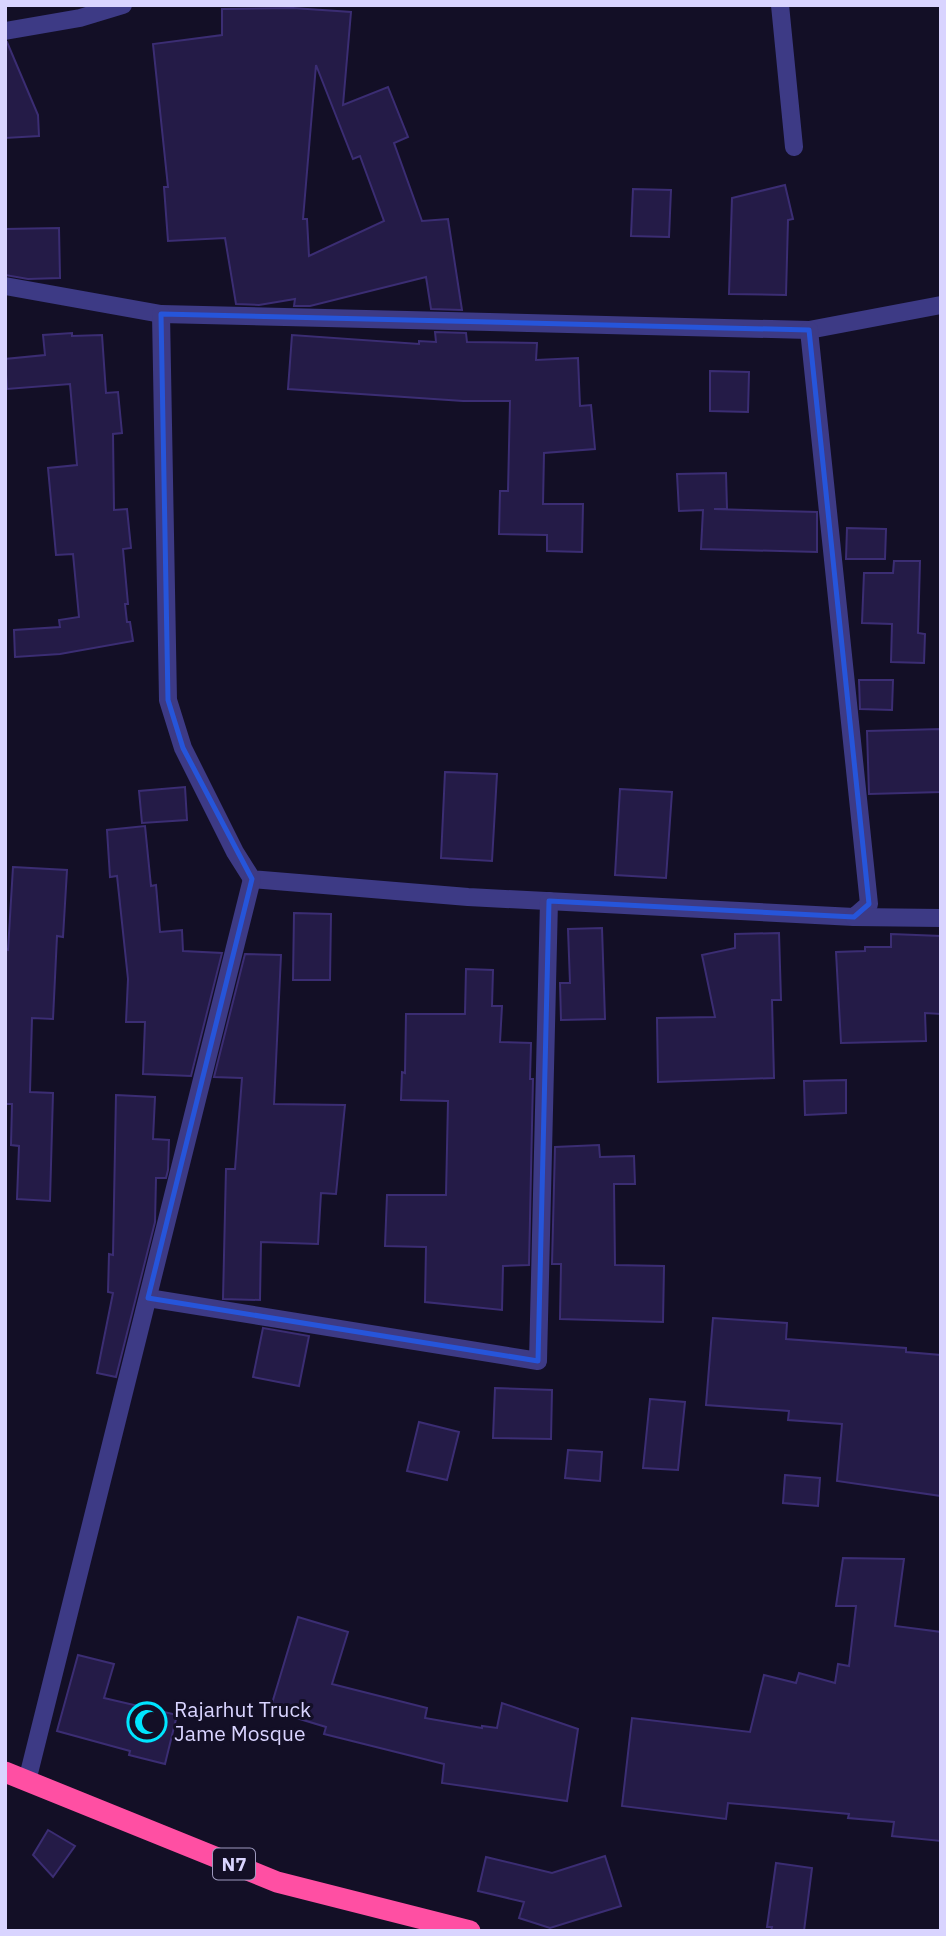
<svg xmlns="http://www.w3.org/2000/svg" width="946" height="1936" viewBox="0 0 946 1936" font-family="'IBM Plex Sans',sans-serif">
<rect width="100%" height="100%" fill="#130f26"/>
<!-- building -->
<g fill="#241b47" stroke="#3b2d73" stroke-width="2" fill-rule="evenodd">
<path d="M293,8l58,4 -8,93 45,-18 20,50 -14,6 28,78 26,-2 14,91 -31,-1 -5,-32 -116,29h-16l1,-7 -36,6 -23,-1 -11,-66 -57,3 -4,-54h4l-15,-143 69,-9v-26zM316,65l37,94 7,-3 24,65 -75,35 -2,-37h-4z"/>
<path d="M5,42h2l31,73 1,21 -34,2z"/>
<path d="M785,185l8,34 -5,1 -2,75 -57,-1 3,-96z"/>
<path d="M633,189l38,1 -2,47 -38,-1z"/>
<path d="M59,228l1,50 -32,1 -23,-4v-46z"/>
<path d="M435,332l31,1 1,9 70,1 -1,17 42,-2 2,48 11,-1 4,44 -51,4 -1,51h40l-1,48 -35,-1v-16l-48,-1 1,-43h8l2,-90h-47l-175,-12 4,-54 127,9v-3l17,1z"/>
<path d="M72,333v3l30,-1 4,58 12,-1 4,41 -9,1 1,76 13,-1 4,39 -8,1 5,55h-3l2,18h3l3,19 -73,13 -45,3 -1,-27 46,-3 -1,-7 20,-3 -6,-63 -17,1 -8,-87 29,-3 -7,-81 -63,5 -2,-30 40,-4 -2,-20z"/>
<path d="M710,371l39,1 -1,40 -38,-1z"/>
<path d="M726,473l1,36h-13l103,3v40l-116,-3 2,-39 -24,1 -2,-37z"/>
<path d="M847,528l39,1 -1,30h-39z"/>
<path d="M894,561h26l-2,72 7,1 -1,29 -33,-1 1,-38 -30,-1 2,-50h29z"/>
<path d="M859,680h34l-1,30 -32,-1z"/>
<path d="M941,729v63l-72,2 -2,-63z"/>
<path d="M445,772l52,2 -5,87 -51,-3z"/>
<path d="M185,787l2,33 -45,3 -3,-32z"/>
<path d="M620,789l52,3 -6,86 -51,-3z"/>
<path d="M145,826l6,60 5,-1 4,47 22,-2 1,21 39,2 -31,123 -48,-2 2,-52h-19l2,-43 -11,-103 -7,1 -3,-47z"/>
<path d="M13,867l54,3 -4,67 -6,-1 -4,83 -21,-1 -2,74 23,1 -3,108 -33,-2 2,-53 -8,-1 1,-41h-7v-155l3,1z"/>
<path d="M294,913l37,1 -1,66h-37z"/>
<path d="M602,928l3,91 -44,1 -1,-37h10l-2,-54z"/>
<path d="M779,933l2,67h-9l2,78 -116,4 -1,-64 58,-1 -13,-62 33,-7v-14z"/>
<path d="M891,934l50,2v78l-16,-1 1,28 -85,2 -5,-91 29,-1v-4h26z"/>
<path d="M245,954l36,1 -7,149 71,1 -9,89 -15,-1 -3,51 -57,-2 -1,58 -37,-1 3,-130h9l7,-91 -28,-1z"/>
<path d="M466,969l27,1 -1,36h10l-2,36 31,1 -1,36h3l-4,186 -26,1 -1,44 -77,-8 1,-55 -41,-1 2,-51h59l2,-94 -47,-1 1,-28 3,1 1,-59h59z"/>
<path d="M846,1080v33l-41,2 -1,-34z"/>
<path d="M116,1095l39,2 -2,42 16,1 -1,30 -2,8h-10l-1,44 -39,155 -19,-4 16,-80 -5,-1 1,-38 4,1z"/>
<path d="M599,1145l1,12 34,-1 1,28h-21l1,81 49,1 -1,56 -103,-3 1,-55h-9l3,-117z"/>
<path d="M713,1318l74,5 -1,16 120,9v4l35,3v141l-104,-15 5,-57 -54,-4 1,-9 -83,-6z"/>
<path d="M263,1328l46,8 -10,50 -46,-9z"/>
<path d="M495,1388l57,2 -1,49 -58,-1z"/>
<path d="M650,1399l35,3 -7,68 -35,-2z"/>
<path d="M419,1422l40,10 -12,48 -40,-9z"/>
<path d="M568,1450l34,2 -2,29 -35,-3z"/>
<path d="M785,1475l35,3 -2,28 -35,-3z"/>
<path d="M843,1558l61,1 -9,67 46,6v209l-49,-5 2,-14 -46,-4 1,-4 -121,-11 -2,16 -104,-13 10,-88 118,14 14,-57 32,8 3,-10 36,10 3,-19 11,2 7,-60h-20z"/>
<path d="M298,1617l50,15 -16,52 95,24 -2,10 57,10v-2l15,2 5,-25 76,26 -11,72 -125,-18 2,-19 -120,-30 2,-7 -56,-17z"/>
<path d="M78,1655l36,9 -10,34 73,17 -12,49 -36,-9 1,-4 -73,-20z"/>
<path d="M48,1830l27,16 -22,31 -20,-22z"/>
<path d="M605,1856l16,50 -71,22 -31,-10 5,-16 -46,-11 8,-34 66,16z"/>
<path d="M776,1863l36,5 -8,63h-33l1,-4h-5z"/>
</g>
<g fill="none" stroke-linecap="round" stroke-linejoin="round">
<!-- minor -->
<g stroke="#3d3a85" stroke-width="18">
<path d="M780,5l14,142"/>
<path d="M5,31l75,-13 43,-13"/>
<path d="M5,286l156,28 648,16 132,-25"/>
<path d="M161,314l7,386 15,48 52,104 17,27 216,18 386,20 15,-13 -60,-574"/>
<path d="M854,917l87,1"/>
<path d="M148,1298l390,63 11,-460"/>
<path d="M27,1781l225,-902"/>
</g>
<!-- highway -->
<path stroke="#ff4fa3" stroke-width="21" d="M5,1772l272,110 193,49"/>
</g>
<!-- marked area -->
<path fill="none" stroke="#2655da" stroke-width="5" stroke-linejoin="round" d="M161,314l648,16 60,574 -15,13 -305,-16 -11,460 -390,-63 104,-419 -69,-131 -15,-48z"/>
<!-- icons -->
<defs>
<g id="mosque-ring" transform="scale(2.0125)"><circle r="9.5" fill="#130f26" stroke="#00e5ff" stroke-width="1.5"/><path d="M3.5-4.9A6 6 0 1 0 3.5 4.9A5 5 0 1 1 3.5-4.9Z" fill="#00e5ff"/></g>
</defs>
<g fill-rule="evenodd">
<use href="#mosque-ring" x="147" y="1722"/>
</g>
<g text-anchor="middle" stroke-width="6" stroke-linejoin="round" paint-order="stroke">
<!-- shield labels -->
<rect fill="#130f26" stroke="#9e99be" stroke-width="2" x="213" y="1848.5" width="42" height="31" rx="5"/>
<g font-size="19" font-weight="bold" fill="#d9d4ff">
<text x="234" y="1871">N7</text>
</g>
<!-- poi labels -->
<g font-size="21" fill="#d9d4ff" stroke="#130f26" text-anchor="start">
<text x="174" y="1717">Rajarhut Truck<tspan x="174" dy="24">Jame Mosque</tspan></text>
</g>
</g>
<!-- border -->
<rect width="946" height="1936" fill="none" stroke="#d9d4ff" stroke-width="14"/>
</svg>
